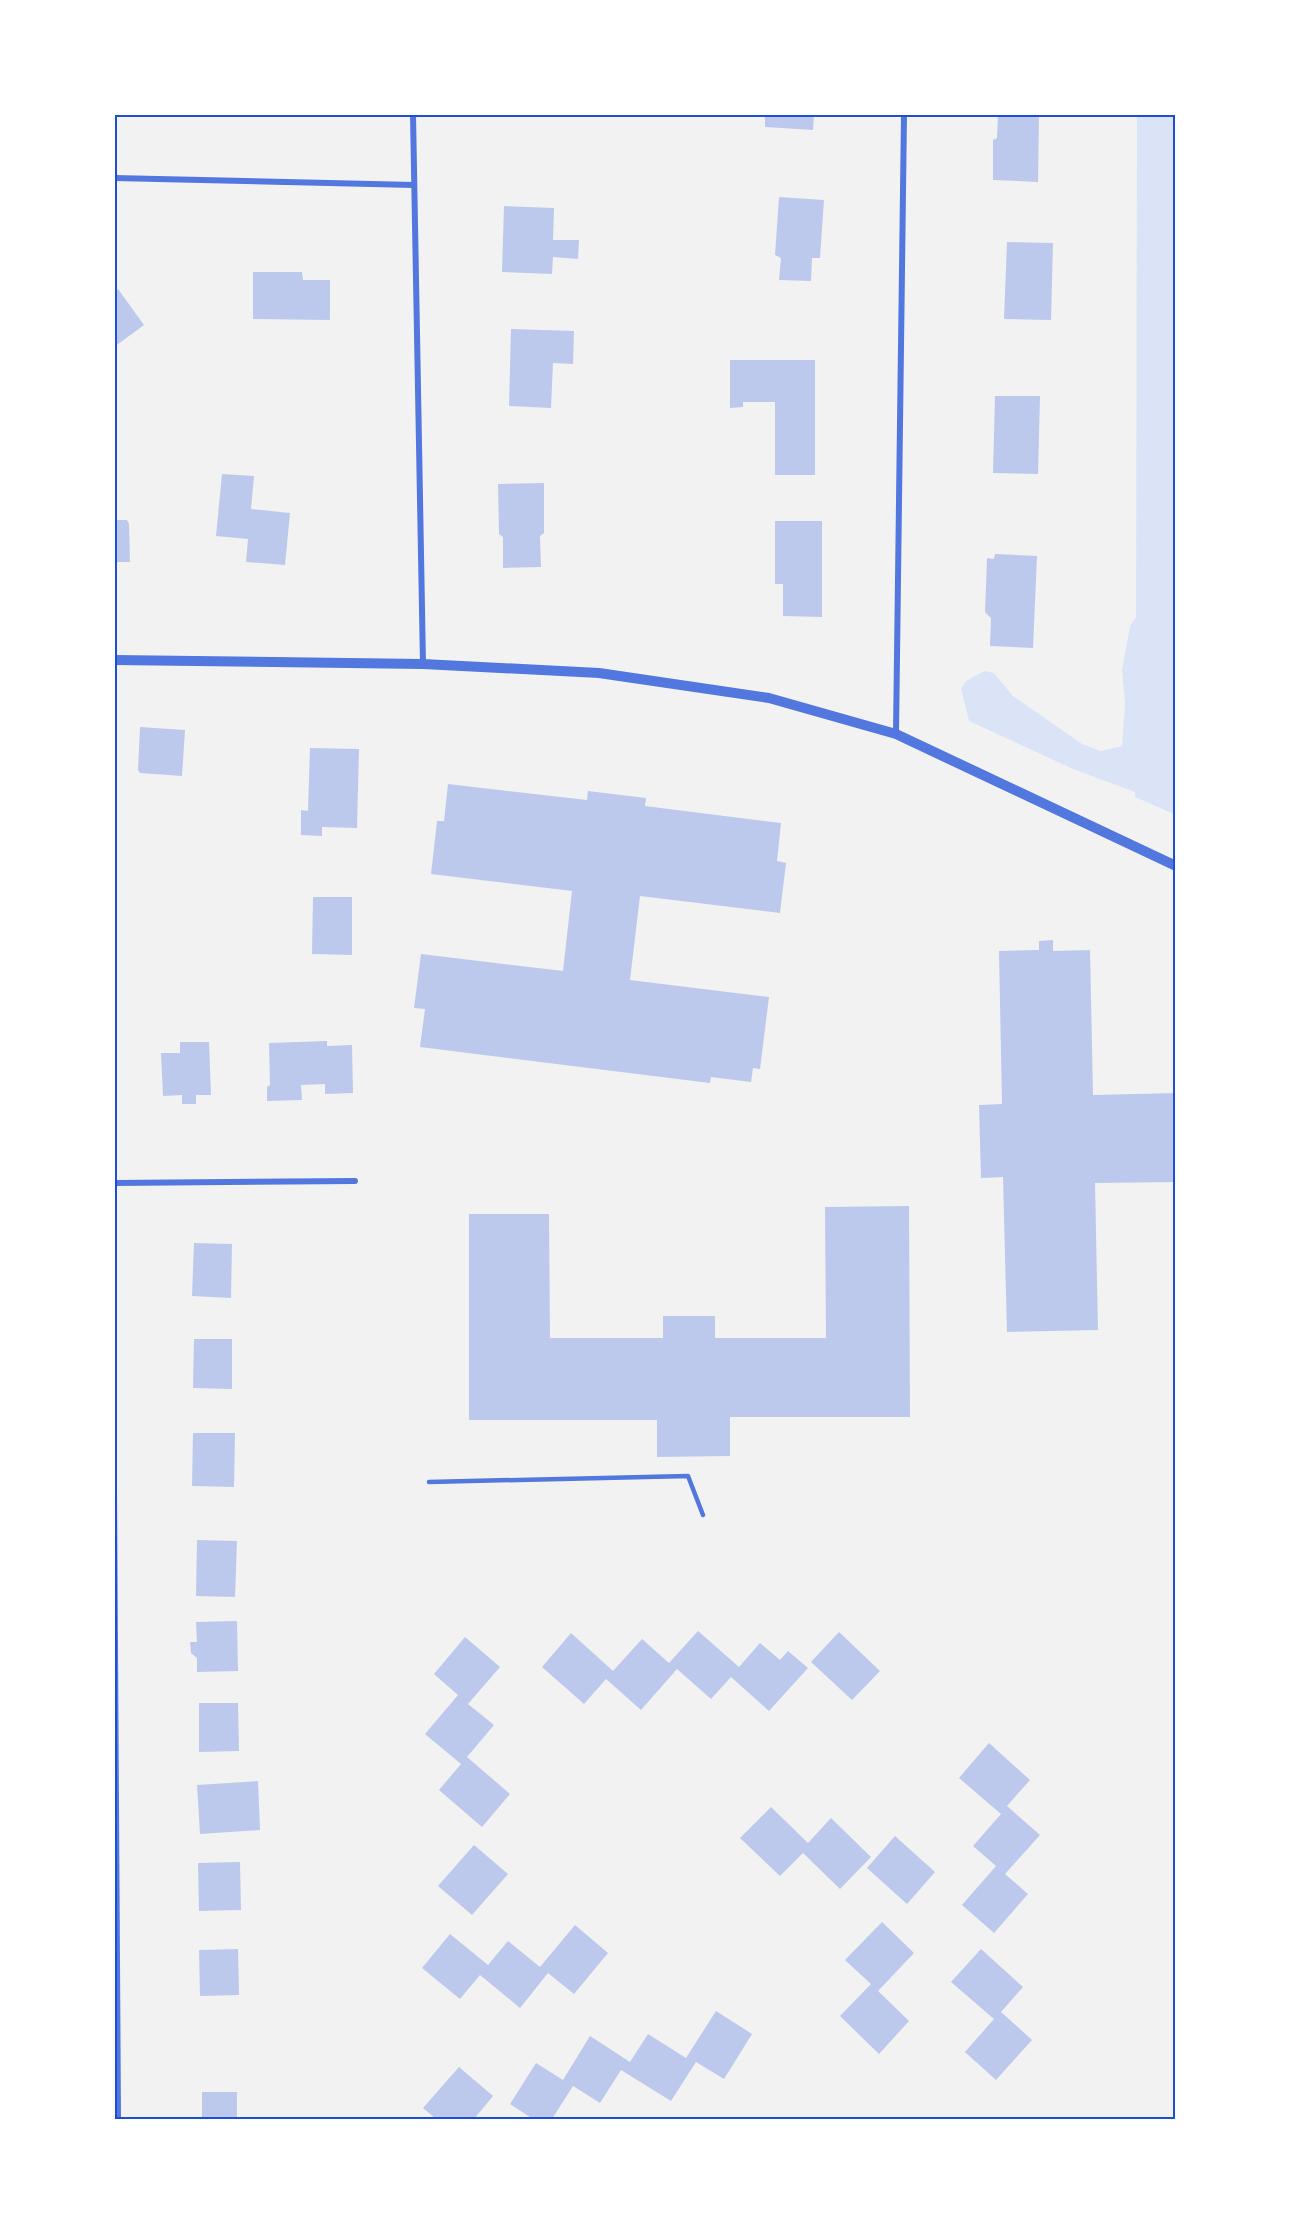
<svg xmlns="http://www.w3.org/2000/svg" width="1290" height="2233" viewBox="0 0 1290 2233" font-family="Rubik,sans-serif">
<rect width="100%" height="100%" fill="#f2f2f2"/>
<!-- green -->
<path fill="#dbe4f7" d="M1137,114h39v701l-41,-18v-5l-62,-23 -104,-48 -8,-32 5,-8 18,-10 10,2 19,23 69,48 19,7 21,-5 3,-43 -3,-33 8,-44 6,-9z"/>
<!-- building -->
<g fill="#bdc9ec">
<path d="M765,114h49l-1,16 -48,-3z"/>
<path d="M998,114h41l-1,68 -45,-2v-40l4,-2z"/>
<path d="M779,197l45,3 -4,58h-8l-1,23 -32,-1 2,-22 -6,-3z"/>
<path d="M504,206l50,2 -1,32h26l-1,19 -25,-2 -1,17 -50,-2z"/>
<path d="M1007,242l46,1 -2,77 -47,-1z"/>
<path d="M253,272h49l1,8h27v40l-77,-1z"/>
<path d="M118,289l26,36 -30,22v-56z"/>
<path d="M511,329l63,2 -1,33 -20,-1 -2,45 -42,-2z"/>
<path d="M730,360h85v115h-40v-73h-32v5l-13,1z"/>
<path d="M995,396h45l-2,78 -45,-1z"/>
<path d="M222,474l32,2 -3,33 39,4 -5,52 -39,-3 2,-23 -32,-3z"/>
<path d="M544,483v50l-4,3 1,31 -38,1v-31l-4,-3 -1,-50z"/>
<path d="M114,520h13l2,4 1,38h-16z"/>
<path d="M775,521h47v96l-39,-1v-32h-8z"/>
<path d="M995,554l42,2 -4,92 -43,-2 1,-28 -6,-6 2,-54 7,1z"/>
<path d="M140,727l45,3 -3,46 -42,-3 -2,-3z"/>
<path d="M310,748l49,1 -2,79 -35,-1v9l-21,-1v-25l7,1z"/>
<path d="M448,784l139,16 1,-9 58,7 -1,8 136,17 -4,38 9,2 -6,50 -140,-17 -10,84 139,17 -9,72 -7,-1 -2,14 -40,-5 -1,6 -290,-36 5,-38 -11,-1 7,-54 142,17 9,-80 -141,-17 6,-53h7z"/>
<path d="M313,897h39v58l-40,-1z"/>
<path d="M1053,940v11l37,-1 3,145 83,-2v89l-81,1 3,147 -91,2 -4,-155 -22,1 -2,-73 23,-1 -3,-153 40,-1v-9z"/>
<path d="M327,1041v5l25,-1 1,48 -28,1v-10l-24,1 1,15 -35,1v-14l3,-2 -1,-42z"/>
<path d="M180,1042h29l2,53h-15v9h-14v-9l-19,1 -2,-43h19z"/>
<path d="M909,1206l1,211h-180v39l-73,1v-37h-188v-206h80l1,124h113v-22h52v22h111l-1,-131z"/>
<path d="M194,1243l38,1 -1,54 -39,-2z"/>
<path d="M194,1339h38v50l-39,-1z"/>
<path d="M193,1433h42l-1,54 -42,-1z"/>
<path d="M197,1540l40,1 -2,56 -39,-1z"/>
<path d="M237,1621l1,50 -41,1v-14l-6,-5 -1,-11h7l-1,-20z"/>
<path d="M698,1631l41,36 21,-24 20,17 8,-9 20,17 -39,43 -38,-34 -20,22 -34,-30 -36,41 -35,-31 -22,25 -42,-37 29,-34 42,38 29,-32 27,24z"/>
<path d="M839,1632l41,39 -28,29 -41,-38z"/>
<path d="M465,1637l35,30 -32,37 26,21 -27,32 43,37 -28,33 -43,-37 22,-26 -36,-30 33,-39 -24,-21z"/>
<path d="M199,1703h39l1,48 -40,1z"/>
<path d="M989,1743l41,37 -23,26 33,29 -35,39 23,20 -34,39 -32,-28 34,-39 -23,-20 28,-32 -42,-36z"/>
<path d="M258,1781l2,49 -60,4 -3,-49z"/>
<path d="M771,1807l37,36 23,-25 40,39 -31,32 -37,-36 -23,23 -40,-38z"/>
<path d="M895,1836l40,36 -28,32 -40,-36z"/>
<path d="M474,1845l34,29 -36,41 -34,-29z"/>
<path d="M240,1862l1,48 -42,1 -1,-48z"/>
<path d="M882,1922l32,31 -36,38 31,30 -30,33 -39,-38 31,-32 -26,-24z"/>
<path d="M575,1925l33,28 -34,41 -26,-21 -28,35 -40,-33 -20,24 -38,-31 28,-34 38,31 20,-24 32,26z"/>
<path d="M238,1949l1,46 -39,1 -1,-46z"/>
<path d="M981,1949l42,38 -22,25 31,28 -36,40 -31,-28 29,-33 -43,-37z"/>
<path d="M716,2011l36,23 -28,45 -28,-17 -25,39 -50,-31 -21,33 -27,-17 -21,33h-19l-23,-15 26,-41 27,17 27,-44 40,26 18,-28 38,24z"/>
<path d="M459,2067l34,29 -19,23h-38l-13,-11z"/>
<rect x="202" y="2092" width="35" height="27"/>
</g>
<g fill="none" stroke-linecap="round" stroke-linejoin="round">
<!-- service -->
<path stroke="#5277de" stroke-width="4.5" d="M429,1482l259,-6 15,39"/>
<!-- minor -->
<g stroke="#5277de" stroke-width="6">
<path d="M413,114l10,550"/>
<path d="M114,178l300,7"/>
<path d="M896,734l8,-620"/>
<path d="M114,1183l241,-2"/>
<path d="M114,1488l4,631"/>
</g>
<!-- tertiary -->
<path stroke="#5277de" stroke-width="10" d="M114,660l309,4 176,9 170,25 127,36 280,132"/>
</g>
<!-- border -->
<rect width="1290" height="2233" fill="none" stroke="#ffffff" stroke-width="231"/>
<rect x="116" y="116" width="1058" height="2002" fill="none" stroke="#1d4ed8" stroke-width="2"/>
</svg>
